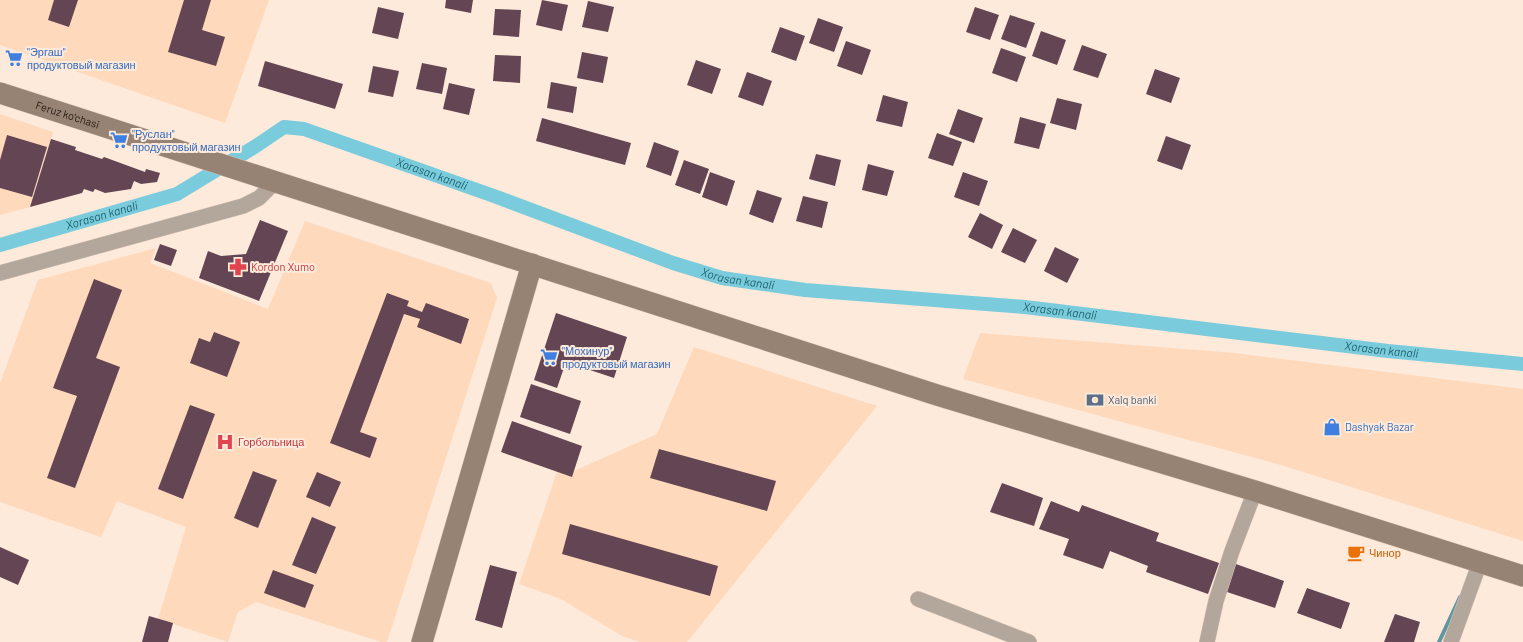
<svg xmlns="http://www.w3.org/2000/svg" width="1523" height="642" viewBox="0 0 1523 642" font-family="Barlow,sans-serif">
<rect width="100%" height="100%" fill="#fdeadb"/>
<!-- built -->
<g fill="#fed9bb">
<path d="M0,0h269l-44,123 -225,-78z"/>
<path d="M0,114l53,18 -23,75 -30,8z"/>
<path d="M305,221l186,62 6,15 -110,344h-6l-125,-40 -18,10 -10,30 -70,-23 28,-92 -69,-26 -16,36 -101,-35v-119l38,-103 118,-32 -6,15 118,46z"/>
<path d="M980,333l255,20 288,36v152l-242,-76 -318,-86z"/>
<path d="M694,347l183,59 -190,236h-47l-18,-6 -61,-37 -42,-15 38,-112 17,-1 83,-37z"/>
</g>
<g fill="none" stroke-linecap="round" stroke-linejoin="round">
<!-- stream -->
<path stroke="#60969f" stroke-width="4" d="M1439,642l21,-45"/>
<!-- canal -->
<path stroke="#7acbdc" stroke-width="14" id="s1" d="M0,245l177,-51 79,-48 28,-19 20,2 190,67 179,67 49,15 83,12 220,17 363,44 135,13"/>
</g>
<!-- building -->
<g fill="#634554">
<path d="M54,0h24l-9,27 -21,-7z"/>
<path d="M184,0h27l-9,30 23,7 -9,29 -48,-14z"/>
<path d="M446,0h27l-2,13 -26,-5z"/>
<path d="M542,0l26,5 -6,26 -26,-6z"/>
<path d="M588,1l26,6 -6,25 -26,-5z"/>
<path d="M378,7l26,6 -6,26 -26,-6z"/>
<path d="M975,7l24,8 -9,25 -24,-8z"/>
<path d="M495,9l26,1 -2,27 -26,-2z"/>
<path d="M1010,15l25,8 -9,25 -25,-9z"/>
<path d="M818,18l25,9 -9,25 -25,-9z"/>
<path d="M780,27l25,9 -9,25 -25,-9z"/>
<path d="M1041,31l25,9 -9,25 -25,-9z"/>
<path d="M846,41l25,9 -9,25 -25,-9z"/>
<path d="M1082,45l25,9 -9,24 -25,-8z"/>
<path d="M1001,48l25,9 -9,25 -25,-9z"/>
<path d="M582,52l26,5 -5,26 -26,-5z"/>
<path d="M495,55l26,1 -1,27 -27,-2z"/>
<path d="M696,60l25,9 -9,25 -25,-9z"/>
<path d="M265,61l78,23 -8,25 -77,-23z"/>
<path d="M422,63l25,5 -5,26 -26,-5z"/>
<path d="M373,66l26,5 -6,26 -25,-5z"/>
<path d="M1155,69l25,9 -9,25 -25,-9z"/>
<path d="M747,72l25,9 -9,25 -25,-9z"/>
<path d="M551,82l26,5 -4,26 -26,-5z"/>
<path d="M449,83l26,6 -6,26 -26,-6z"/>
<path d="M883,95l25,7 -6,25 -26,-6z"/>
<path d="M1057,98l25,6 -6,26 -26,-7z"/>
<path d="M958,109l25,9 -9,25 -25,-9z"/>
<path d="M1020,117l26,7 -7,25 -25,-6z"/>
<path d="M542,118l89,25 -6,22 -89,-24z"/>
<path d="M937,133l25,9 -9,24 -25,-8z"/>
<path d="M7,135l40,12 -15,50 -32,-9v-28z"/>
<path d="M1166,136l25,9 -9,25 -25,-9z"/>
<path d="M51,139l25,8 -1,3 27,9 2,-2 41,15 1,-3 14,4 -3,9 -16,2 -7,-3 -3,8 -26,4 -10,-4 -2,3 -9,-3 -2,4 -52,14z"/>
<path d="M654,142l25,9 -8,25 -25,-9z"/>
<path d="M816,154l25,6 -6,26 -26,-7z"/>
<path d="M684,160l25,9 -9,25 -25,-9z"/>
<path d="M868,164l26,7 -7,25 -25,-6z"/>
<path d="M710,172l25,9 -8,25 -25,-9z"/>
<path d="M963,172l25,9 -9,25 -25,-9z"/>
<path d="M757,190l25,8 -9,25 -24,-9z"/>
<path d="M803,196l25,6 -6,26 -26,-7z"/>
<path d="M980,213l23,12 -11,24 -24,-12z"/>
<path d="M260,220l28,11 -29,70 -60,-23 9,-27 13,5 25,-2z"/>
<path d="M1013,228l24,12 -12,23 -24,-11z"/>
<path d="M160,244l17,6 -6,16 -17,-6z"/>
<path d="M1055,247l24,12 -12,24 -23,-12z"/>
<path d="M94,279l28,11 -26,68 24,9 -45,121 -28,-10 30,-82 -24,-8z"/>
<path d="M387,293l22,8 -2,5 15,6 4,-9 43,16 -8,25 -44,-17 3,-8 -16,-5 -44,118 17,6 -7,20 -40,-15z"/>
<path d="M556,313l71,24 -13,41 -48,-16 -9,26 -23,-8z"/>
<path d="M214,332l26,10 -13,35 -37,-14 9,-25 11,4z"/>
<path d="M531,384l50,17 -11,33 -50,-17z"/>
<path d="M190,405l25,9 -32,85 -25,-10z"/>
<path d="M512,421l70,25 -10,31 -71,-25z"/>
<path d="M659,449l117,32 -9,30 -117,-33z"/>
<path d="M253,471l24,9 -19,48 -24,-10z"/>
<path d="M317,472l24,10 -11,25 -24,-10z"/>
<path d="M1002,483l41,15 -9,28 -44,-14z"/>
<path d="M1051,501l28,11 3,-7 77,28 -3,8 63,22 -11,31 -62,-22 2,-6 -38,-15 -7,18 -40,-14 6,-16 -30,-10z"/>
<path d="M312,517l24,10 -20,47 -24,-9z"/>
<path d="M570,524l148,42 -8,30 -148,-42z"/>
<path d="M0,547l29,13 -11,25 -18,-8z"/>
<path d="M1233,563l51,18 -9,27 -51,-17z"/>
<path d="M490,565l27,7 -15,56 -27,-8z"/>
<path d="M273,570l41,15 -9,23 -41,-15z"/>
<path d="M1307,588l43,15 -9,26 -44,-16z"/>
<path d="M1395,614l25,8 -6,20h-30z"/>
<path d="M149,616l24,7 -5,19h-26z"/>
</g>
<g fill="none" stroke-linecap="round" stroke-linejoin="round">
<!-- minor casing -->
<g stroke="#d6c4b7" stroke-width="16">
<g id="minor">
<path d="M0,273l243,-67 16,-8 16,-16"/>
<path d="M918,599l111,43"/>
<path d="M1207,642l9,-41 16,-50 23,-60"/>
<path d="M1451,642l29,-80"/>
</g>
</g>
<!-- secondary casing -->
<g stroke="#d6c4b7" stroke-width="22">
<g id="secondary">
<path id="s2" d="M0,93l937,302 318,96 268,85"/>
<path d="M422,642l110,-378"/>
</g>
</g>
<!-- minor -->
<use href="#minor" stroke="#b3a69b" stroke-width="15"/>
<!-- secondary -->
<use href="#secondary" stroke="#968374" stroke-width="21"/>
</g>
<!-- icons -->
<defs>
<g id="supermarket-bare" transform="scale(1.38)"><path d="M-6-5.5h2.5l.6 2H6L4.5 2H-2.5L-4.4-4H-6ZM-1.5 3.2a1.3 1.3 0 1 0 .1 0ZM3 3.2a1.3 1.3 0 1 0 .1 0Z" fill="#3f7fe0" stroke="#fdeadb" stroke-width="2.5" paint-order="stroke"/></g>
<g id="pharmacy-bare" transform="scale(1.38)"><path d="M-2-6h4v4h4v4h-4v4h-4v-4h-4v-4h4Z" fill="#e0444e" stroke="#fdeadb" stroke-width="2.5" paint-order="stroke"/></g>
<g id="bank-bare" transform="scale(1.38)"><path d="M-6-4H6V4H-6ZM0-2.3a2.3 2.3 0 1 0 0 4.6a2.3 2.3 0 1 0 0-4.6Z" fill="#5c6f8a" stroke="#fdeadb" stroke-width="2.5" paint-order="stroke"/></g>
<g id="shop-bare" transform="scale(1.38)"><path d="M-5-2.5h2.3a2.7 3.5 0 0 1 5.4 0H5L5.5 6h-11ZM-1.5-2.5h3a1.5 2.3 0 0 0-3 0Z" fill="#3f7fe0" stroke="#fdeadb" stroke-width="2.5" paint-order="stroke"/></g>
<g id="hospital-bare" transform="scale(1.38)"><path d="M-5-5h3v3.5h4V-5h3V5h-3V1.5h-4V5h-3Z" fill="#e0444e" stroke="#fdeadb" stroke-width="2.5" paint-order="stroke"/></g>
<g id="cafe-bare" transform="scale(1.38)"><path d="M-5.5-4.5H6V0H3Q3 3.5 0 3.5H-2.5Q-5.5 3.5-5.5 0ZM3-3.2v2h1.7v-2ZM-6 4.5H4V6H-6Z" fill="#e8710a" stroke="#fdeadb" stroke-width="2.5" paint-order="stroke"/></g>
</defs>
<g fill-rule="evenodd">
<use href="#supermarket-bare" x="14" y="58"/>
<use href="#supermarket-bare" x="119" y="140"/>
<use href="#pharmacy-bare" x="238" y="267"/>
<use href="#supermarket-bare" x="549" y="357"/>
<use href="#bank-bare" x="1095" y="400"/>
<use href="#shop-bare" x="1332" y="427"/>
<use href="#hospital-bare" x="225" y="442"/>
<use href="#cafe-bare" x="1356" y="553"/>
</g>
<g text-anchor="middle" stroke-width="4" stroke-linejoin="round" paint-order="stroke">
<!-- shop labels -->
<g font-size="11" fill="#366cbe" stroke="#fdeadb" text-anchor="start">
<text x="27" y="56">"Эргаш"<tspan x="27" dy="13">продуктовый магазин</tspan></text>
<text x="132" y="138">"Руслан"<tspan x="132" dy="13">продуктовый магазин</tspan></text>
<text x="562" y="355">"Мохинур"<tspan x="562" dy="13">продуктовый магазин</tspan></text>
<text x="1345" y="431">Dashyak Bazar</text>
</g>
<!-- street labels -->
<g font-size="11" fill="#241911" stroke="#fdeadb">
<text dy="4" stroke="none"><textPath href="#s2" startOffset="71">Feruz ko'chasi</textPath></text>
</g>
<!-- health labels -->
<g font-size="11" fill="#be3a42" stroke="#fdeadb" text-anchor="start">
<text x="251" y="271">Kordon Xumo</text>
<text x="238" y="446">Горбольница</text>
</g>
<!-- service labels -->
<g font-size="11" fill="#4e5e75" stroke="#fdeadb" text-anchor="start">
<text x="1108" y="404">Xalq banki</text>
</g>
<!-- food labels -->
<g font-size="11" fill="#c56008" stroke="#fdeadb" text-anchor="start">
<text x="1369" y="557">Чинор</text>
</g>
<!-- water labels -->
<g font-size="12" font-style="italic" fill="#1f626e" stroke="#fdeadb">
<text dy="4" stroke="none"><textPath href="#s1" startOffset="466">Xorasan kanali</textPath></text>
<text dy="4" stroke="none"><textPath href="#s1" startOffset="106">Xorasan kanali</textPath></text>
<text dy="4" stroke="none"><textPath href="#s1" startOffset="790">Xorasan kanali</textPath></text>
<text dy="4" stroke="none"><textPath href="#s1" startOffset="1114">Xorasan kanali</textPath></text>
<text dy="4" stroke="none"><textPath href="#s1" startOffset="1438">Xorasan kanali</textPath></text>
</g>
</g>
</svg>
